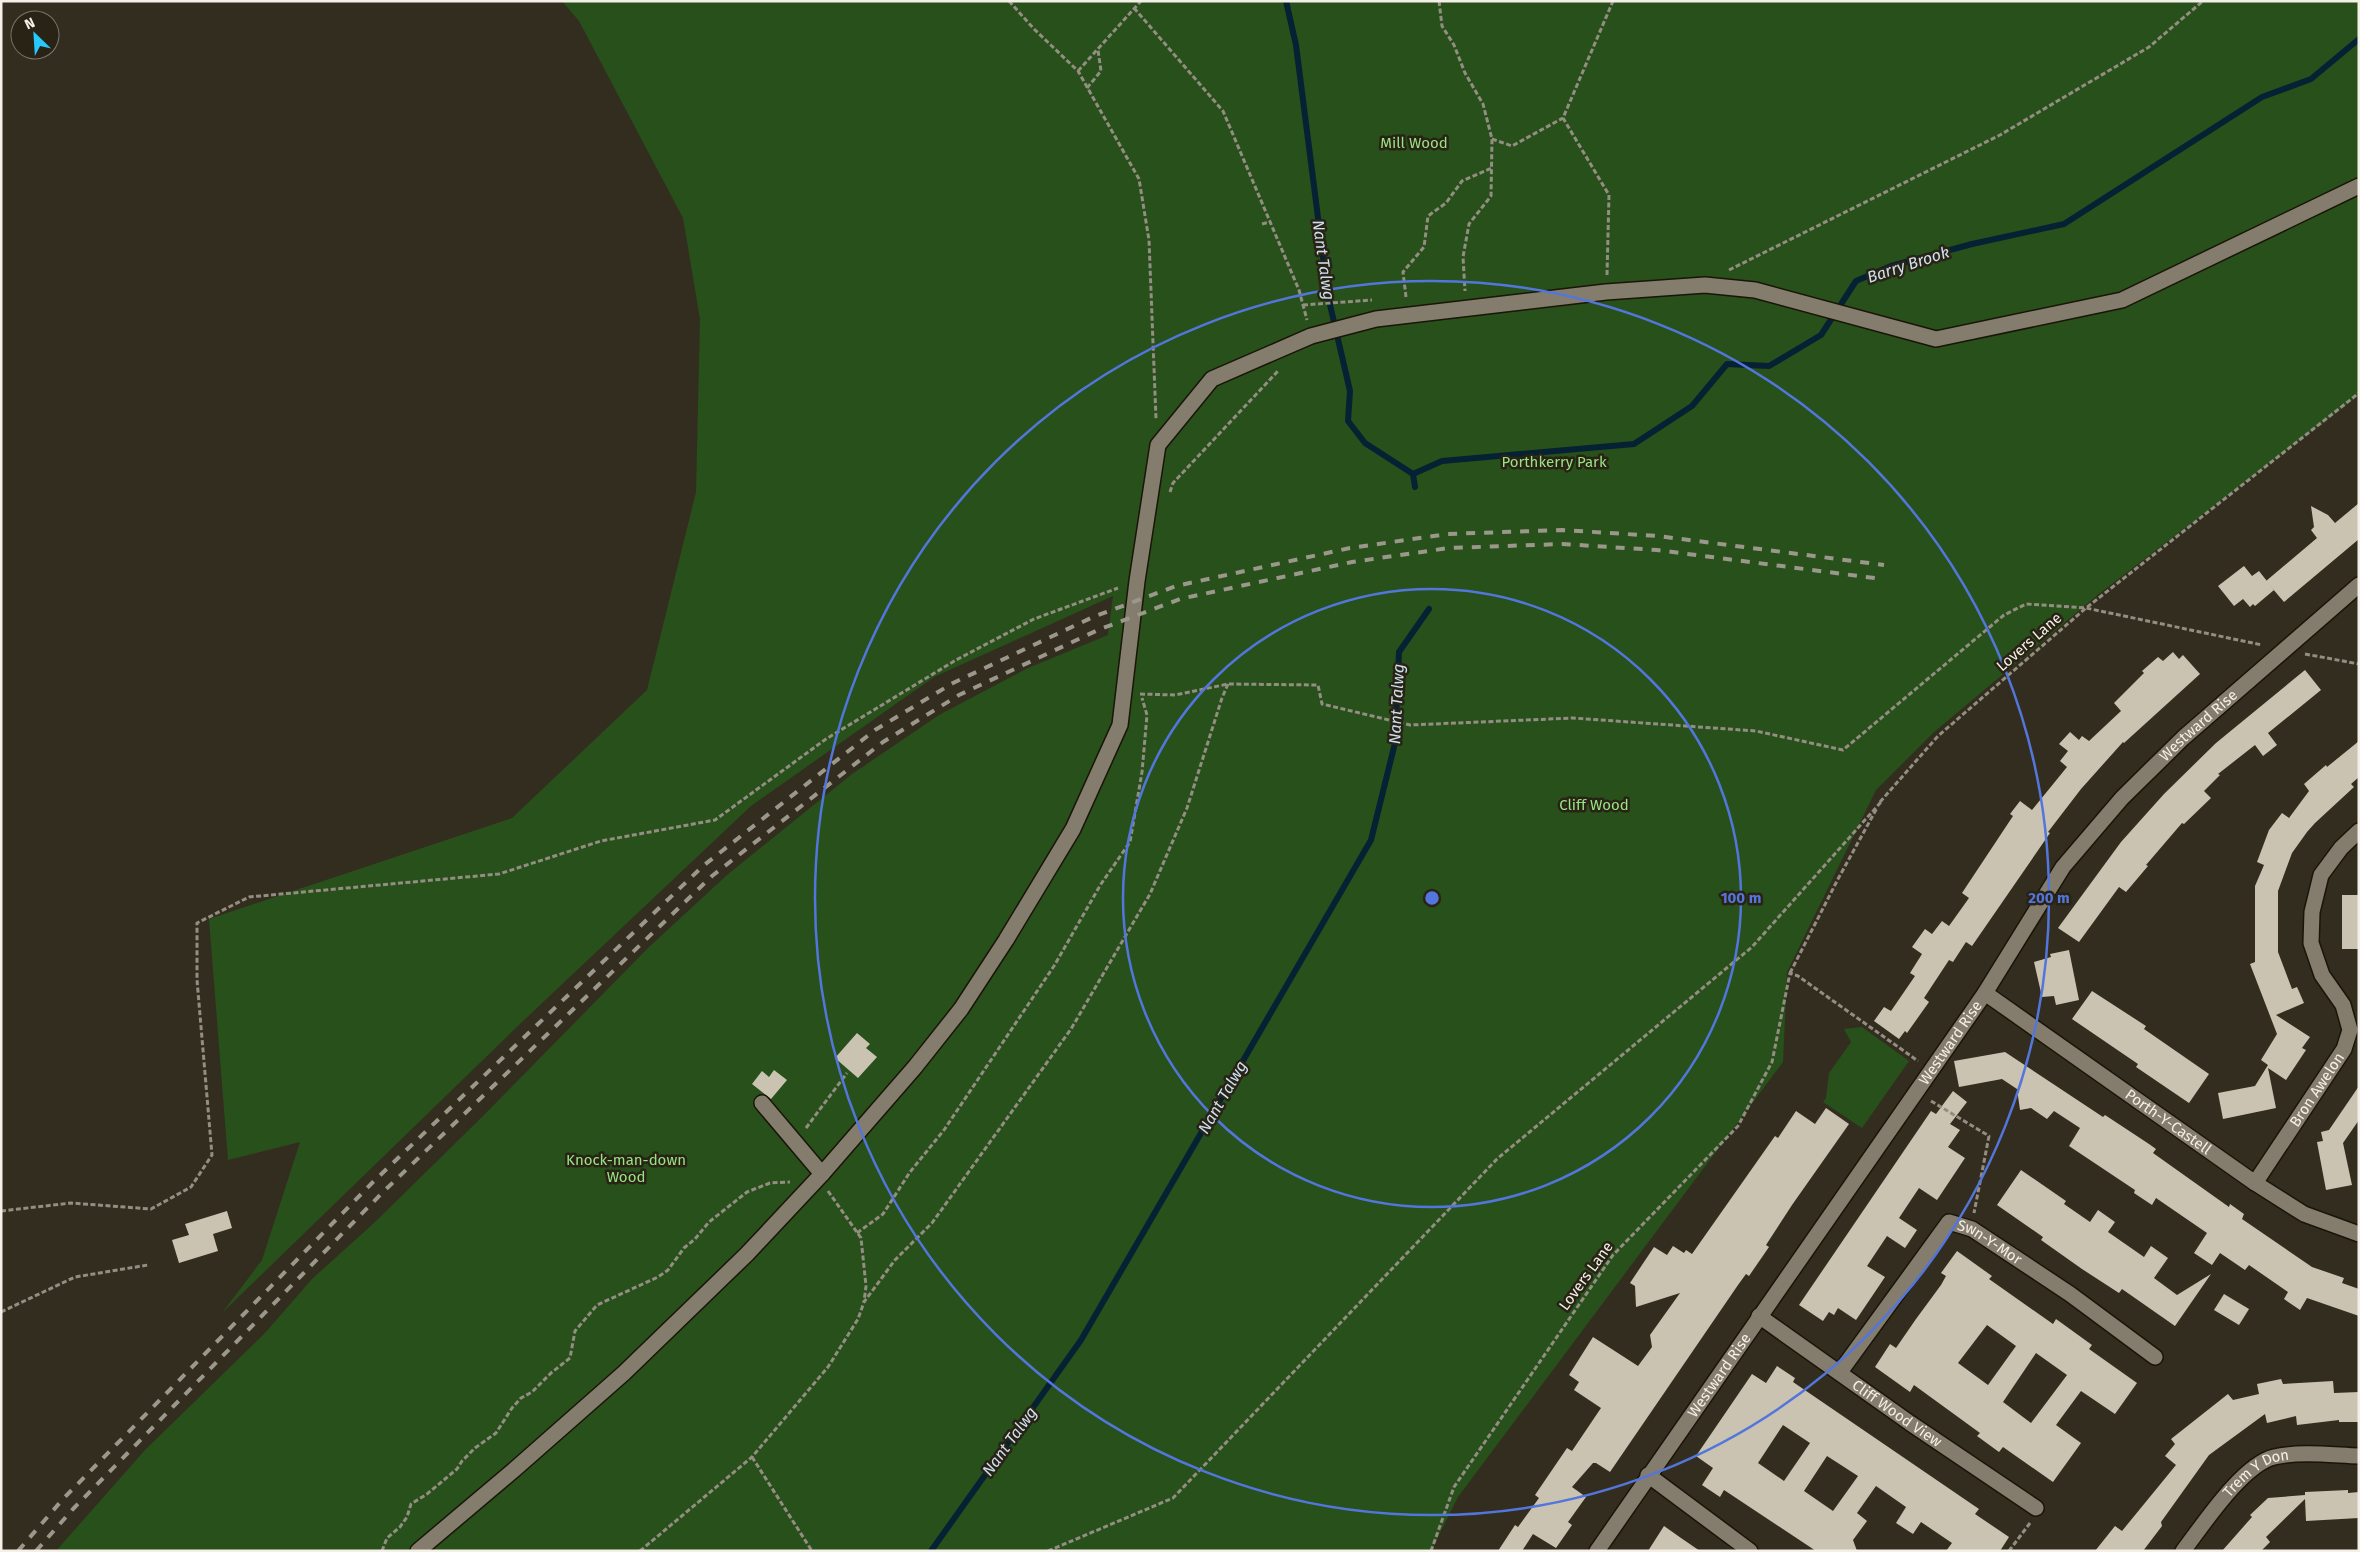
<svg xmlns="http://www.w3.org/2000/svg" width="2360" height="1552" viewBox="0 0 2360 1552" font-family="'Fira Sans',sans-serif">
<rect width="100%" height="100%" fill="#332d1f"/>
<!-- green -->
<g fill="#27501b">
<path d="M562,1h1797v394l-259,198 -167,140 -57,57 -89,182 -4,90 -325,435 -27,54h-1375l89,-101 120,-117 47,-54 62,-56 109,-107 166,-169 78,-72 125,-101 87,-59 89,-47 80,-33 5,-39 -179,81 -183,129 -230,217 -299,290 40,-53 38,-118 -72,18 -19,-241 303,-101 135,-128 49,-198 4,-173 -17,-101 -104,-197z"/>
<path d="M1862,1027l47,34 -47,67 -39,-26 3,-4 3,-25 22,-31 -7,-13z"/>
</g>
<g fill="none" stroke-linecap="round" stroke-linejoin="round">
<!-- stream -->
<g stroke="#072134" stroke-width="6">
<path d="M1286,1l10,44 32,251 22,95 -2,30 17,22 48,31 2,13"/>
<path d="M1413,474l29,-13 192,-17 58,-38 35,-42 42,2 52,-31 35,-54 35,-15 81,-22 92,-20 198,-127 49,-18 48,-40"/>
<path d="M931,1551l150,-211 290,-500 24,-97 4,-91 30,-43"/>
</g>
</g>
<!-- building -->
<g fill="#cbc3b2" fill-rule="evenodd">
<path d="M2359,503v36l-75,63 -18,-21 51,-43 -6,-8 3,-3 -3,-21 17,9 7,8z"/>
<path d="M2244,566l8,10 7,-5 15,19 -19,16 -2,-2 -3,3 -7,-8 -9,7 -16,-20z"/>
<path d="M2173,652l6,7 4,-4 17,19 -76,69 -1,-1 -42,47 -33,43 2,1 -78,113 -6,-4 -13,20 -4,-2 -25,38 5,4 -22,31 -2,-2 -6,8 -25,-18 10,-14 7,4 24,-35 -5,-3 12,-19 -10,-7 13,-18 7,5 10,-13 7,5 20,-28 -7,-5 51,-77 -3,-2 10,-13 12,9 35,-43 -7,-6 8,-10 -9,-7 11,-12 9,8 3,-4 7,5 32,-30 -7,-8 30,-30 -2,-2 16,-14 5,4z"/>
<path d="M2305,670l16,20 -53,43 9,12 -14,11 -8,-11 -37,29 2,1 -16,16 7,7 -27,26 -2,-1 -36,42 2,1 -22,26 -7,-5 -40,55 -21,-14 63,-86 43,-48 52,-51z"/>
<path d="M2359,741v36l-8,7 3,3 -39,36 -8,9 -15,21 -14,38v61l14,37 5,-2 7,16 -28,12 34,22 -8,11 4,2 -20,30 -18,-12 8,40 -53,11 -5,-26 37,-7 13,-21 -7,-5 16,-26 -27,-70 5,-2v-76l9,-21 -7,-3 12,-32 13,-17 7,5 20,-27 -5,-7 22,-19 1,2z"/>
<rect x="2342" y="895" width="17" height="54"/>
<path d="M2069,950l10,50 -23,5 -2,-9 -12,1 -8,-35 17,-5 -1,-3z"/>
<path d="M2092,991l54,35 -2,3 65,45 -20,29 -53,-36 2,-3 -66,-45z"/>
<path d="M857,1033l13,11 -4,4 11,9 -19,21 -23,-20z"/>
<path d="M2005,1052l98,65 2,-2 44,29 7,5 -3,4 76,54 1,-3 14,10 -2,5 70,48 32,11 -2,5 17,6v27l-52,-18 -7,12 -16,-11 4,-7 -39,-27 -4,5 -25,-17 -8,12 -18,-12 13,-20 -51,-35 -4,7 -18,-12 1,-3 -66,-44 11,-18 -26,-17 -7,8 -16,-11 -11,2 -3,-21 -15,-10 -43,8 -5,-26z"/>
<path d="M774,1070l13,10 -16,19 -19,-15 10,-13 7,6z"/>
<path d="M2359,1086v34l-16,23 9,42 -26,5 -9,-48 6,-1 -2,-9 8,-2z"/>
<path d="M1953,1091l14,11 -17,22 10,6 -12,17 17,11 -28,42 -18,-12 -20,30 18,12 -12,18 -18,-12 -20,30 18,11 -29,43 -18,-12 -4,7 -5,-3 -6,9 -24,-16 132,-194 5,3z"/>
<path d="M1826,1108l23,16 -57,81 -26,40 3,2 -20,29 -3,-2 -8,11 -128,187 -14,-9h-3l-21,24 14,10 -18,25 4,3 -16,23 -23,-14 -11,17h-24l17,-26 3,2 21,-29 -4,-3 32,-47 5,3 29,-43 -27,-18 5,-8 -10,-7 24,-38 45,29 14,-19 -2,-12 30,-42 -44,14 -1,-21 -5,-3 24,-36 13,8 6,-9 11,7 2,-3 6,4 83,-118 3,2 18,-27 19,13z"/>
<path d="M2021,1170l45,31 -2,3 26,18 8,-12 17,12 -7,10 36,25 7,-11 17,12 -14,20 23,17 34,-21 -36,52 -53,-37 -3,4 -37,-24 -41,-29 2,-3 -46,-32z"/>
<path d="M227,1211l5,17 -19,6 5,17 -39,12 -7,-23 17,-5 -4,-11z"/>
<path d="M1957,1251l35,25 -3,3 64,45 3,-5 36,26 -3,4 48,34 -22,31 -34,-23 -25,34 25,18 -28,39 -50,-35 -4,5 -22,-16 3,-3 -66,-48 -4,7 -35,-25 15,-23 6,4 20,-29 25,-34 5,-9 -5,-3zM1987,1325l29,21 -28,39 -30,-22zM2036,1353l31,22 -36,48 -28,-21z"/>
<path d="M2224,1294l25,15 -10,16 -25,-15z"/>
<path d="M1777,1366l18,12 -2,4 186,127 -4,5 34,23 -9,14h-54l6,-8 -31,-21 -8,12 -17,-11 10,-16 -30,-21 -19,27 10,8 -14,19 4,11h-41l-92,-61 -4,7 -18,-12 11,-17 -17,-12 56,-82 14,9zM1783,1425l27,18 -26,38 -26,-18zM1827,1456l31,20 -25,35 -29,-20z"/>
<path d="M2281,1379l2,5 50,-3 1,12 25,-1v30h-20v-2l-42,5 -1,-9 -29,7 -2,-9 -56,41 -48,67 1,4 -19,25h-48l20,-25 7,5 54,-66 -11,-9 10,-12 -4,-5 57,-45 5,6 26,-6 -2,-10z"/>
<path d="M2348,1490v3l11,-1v26l-53,3 -1,-22 -39,38 4,5 -9,9h-39l30,-34 -2,-2 18,-17 37,-3v-3z"/>
<path d="M1664,1526l17,12 19,13h-52z"/>
</g>
<g fill="none" stroke-linecap="round" stroke-linejoin="round">
<!-- minor casing -->
<g stroke="#1a1508" stroke-width="18">
<g id="minor">
<path id="s1" d="M1985,993l270,190 49,31 55,20"/>
<path d="M762,1103l60,71"/>
<path id="s2" d="M2255,1183l89,-134 6,-19 -7,-25 -21,-30 -11,-32 1,-31 9,-37 20,-27 18,-17"/>
<path id="s3" d="M1759,1316l151,107 126,85"/>
<path id="s4" d="M1840,1372l109,-150 23,7 98,65 85,63"/>
<path d="M1648,1475l102,76"/>
<path d="M418,1551l97,-82 109,-96 123,-119 75,-80 93,-107 46,-58 45,-69 67,-111 47,-104 17,-144 21,-136 54,-66 99,-43 65,-17 230,-27 99,-7 50,5 181,49 186,-39 237,-114"/>
<path id="s5" d="M1597,1551l388,-558 78,-126 59,-69 61,-60 176,-153"/>
<path id="s6" d="M2183,1551c20,-26 59,-86 91,-94 27,-6 57,-2 85,-1"/>
</g>
</g>
<!-- path -->
<g stroke="#938d82" stroke-width="3" stroke-dasharray="5 2.5" stroke-linecap="butt">
<path d="M1009,1l25,28 44,42 61,108 10,61 7,179"/>
<path d="M1439,1l3,25 12,19 11,28 18,31 9,35 -1,57 -22,28 -6,33 2,34"/>
<path d="M1134,8l89,103 76,179 8,30"/>
<path d="M1078,71l63,-70"/>
<path d="M1087,88l14,-17 -3,-21"/>
<path d="M1492,139l20,7 51,-28"/>
<path d="M1262,224l8,-2"/>
<path d="M1729,270l271,-135 149,-88 54,-46"/>
<path d="M1607,275l2,-80 -46,-77 50,-117"/>
<path d="M1406,297l-3,-25 21,-25 4,-31 18,-13 16,-22 30,-13"/>
<path d="M1303,305l69,-5"/>
<path d="M1170,492l3,-9 105,-112"/>
<path d="M2305,654l54,10"/>
<path d="M1140,694l35,1 53,-11 90,1 4,19 88,21 163,-7 183,13 87,19 161,-135 22,-11 60,4 176,37"/>
<path d="M1880,802l58,-66 148,-128 273,-215"/>
<path d="M1790,973l48,-94 39,-71"/>
<path d="M1931,1101l58,35 -15,77"/>
<path d="M806,1128l41,-55"/>
<path d="M828,1191l33,47 5,48 -2,16"/>
<path d="M1,1211l70,-8 80,6 40,-22 21,-32 -15,-175v-57l52,-26 250,-23 102,-33 114,-21 111,-81 130,-79 78,-41 84,-31"/>
<path d="M857,1233l26,-19 27,-42 34,-42 110,-164 47,-82 29,-42 12,-70 5,-57 -5,-17"/>
<path d="M1,1312l74,-35 73,-12"/>
<path d="M752,1457l60,94"/>
<path d="M382,1551l5,-13 13,-11 7,-10 4,-13 16,-10 30,-25 5,-8 13,-13 21,-15 16,-25 9,-10 11,-6 19,-19 19,-15 5,-27 22,-26 61,-28 10,-7 16,-22 11,-9 14,-17 38,-30 23,-9 20,-1"/>
<path d="M640,1551l112,-94 76,-90 30,-48 6,-17 31,-42 37,-37 139,-194 79,-135 37,-86 35,-110 6,-14"/>
<path d="M1048,1551l125,-53 324,-339 255,-212 129,-145"/>
<path d="M1431,1551l23,-64 159,-232 125,-129 34,-64 18,-89 8,3 120,85"/>
<path d="M2009,1551l21,-28"/>
</g>
<!-- minor -->
<use href="#minor" stroke="#847d6d" stroke-width="15"/>
<!-- rail -->
<g stroke="#9c978b" stroke-width="4" stroke-dasharray="9 9" stroke-linecap="butt">
<path d="M18,1551l45,-52 309,-316 331,-317 172,-136 78,-47 140,-66 83,-31 174,-38 98,-14 114,-4 96,6 226,29"/>
<path d="M36,1551l37,-42 309,-316 330,-317 171,-134 76,-47 139,-65 82,-31 172,-37 97,-14 113,-4 95,6 225,29"/>
</g>
</g>
<!-- distance rings -->
<g fill="none" stroke="#5376dc" stroke-width="2.5">
<circle cx="1432" cy="898" r="309"/>
<circle cx="1432" cy="898" r="617"/>
</g>
<g text-anchor="middle" stroke-width="5" stroke-linejoin="round" paint-order="stroke">
<!-- park labels -->
<g font-size="15" fill="#97e482" stroke="#292316">
<text x="1414" y="148">Mill Wood</text>
<text x="1554" y="467">Porthkerry Park</text>
<text x="1594" y="810">Cliff Wood</text>
<text x="626" y="1165">Knock-man-down<tspan x="626" dy="17">Wood</tspan></text>
</g>
<!-- street labels -->
<g font-size="15" fill="#f4f0e7" stroke="#292316">
<text transform="translate(2029 642) rotate(-41)" y="5">Lovers Lane</text>
<text dy="5" stroke="none"><textPath href="#s5" startOffset="1024">Westward Rise</textPath></text>
<text dy="5" stroke="none"><textPath href="#s5" startOffset="619">Westward Rise</textPath></text>
<text dy="5" stroke="none"><textPath href="#s2" startOffset="112">Bron Awelon</textPath></text>
<text dy="5" stroke="none"><textPath href="#s1" startOffset="224">Porth-Y-Castell</textPath></text>
<text dy="5" stroke="none"><textPath href="#s4" startOffset="231">Swn-Y-Mor</textPath></text>
<text transform="translate(1586 1276) rotate(-54)" y="5">Lovers Lane</text>
<text dy="5" stroke="none"><textPath href="#s5" startOffset="214">Westward Rise</textPath></text>
<text dy="5" stroke="none"><textPath href="#s3" startOffset="169">Cliff Wood View</textPath></text>
<text dy="5" stroke="none"><textPath href="#s6" startOffset="109">Trem Y Don</textPath></text>
</g>
<!-- water labels -->
<g font-size="16" font-style="italic" fill="#cee1f1" stroke="#292316">
<text transform="translate(1324 260) rotate(82)" y="6">Nant Talwg</text>
<text transform="translate(1908 264) rotate(-18)" y="6">Barry Brook</text>
<text transform="translate(1396 704) rotate(-87)" y="6">Nant Talwg</text>
<text transform="translate(1222 1097) rotate(-60)" y="6">Nant Talwg</text>
<text transform="translate(1009 1441) rotate(-54)" y="6">Nant Talwg</text>
</g>
</g>
<circle cx="1432" cy="898" r="8" fill="#5376dc" stroke="#292316" stroke-width="2.5"/>
<g font-size="15" text-anchor="middle" font-weight="bold" fill="#5376dc" stroke="#292316" stroke-width="5" stroke-linejoin="round" paint-order="stroke">
<text x="1741" y="903">100 m</text>
<text x="2049" y="903">200 m</text>
</g>
<!-- border -->
<rect width="2360" height="1552" fill="none" stroke="#f4f0e7" stroke-width="5"/>
<!-- north arrow -->
<g transform="translate(35 35) rotate(335)"><circle r="24" fill="#292316" stroke="#7a756a"/>
<path d="M0-4L9 19L0 12L-9 19Z" fill="#27c8fe"/>
<text y="-8" font-size="14" font-weight="bold" text-anchor="middle" fill="#f4f0e7">N</text>
</g>
</svg>
